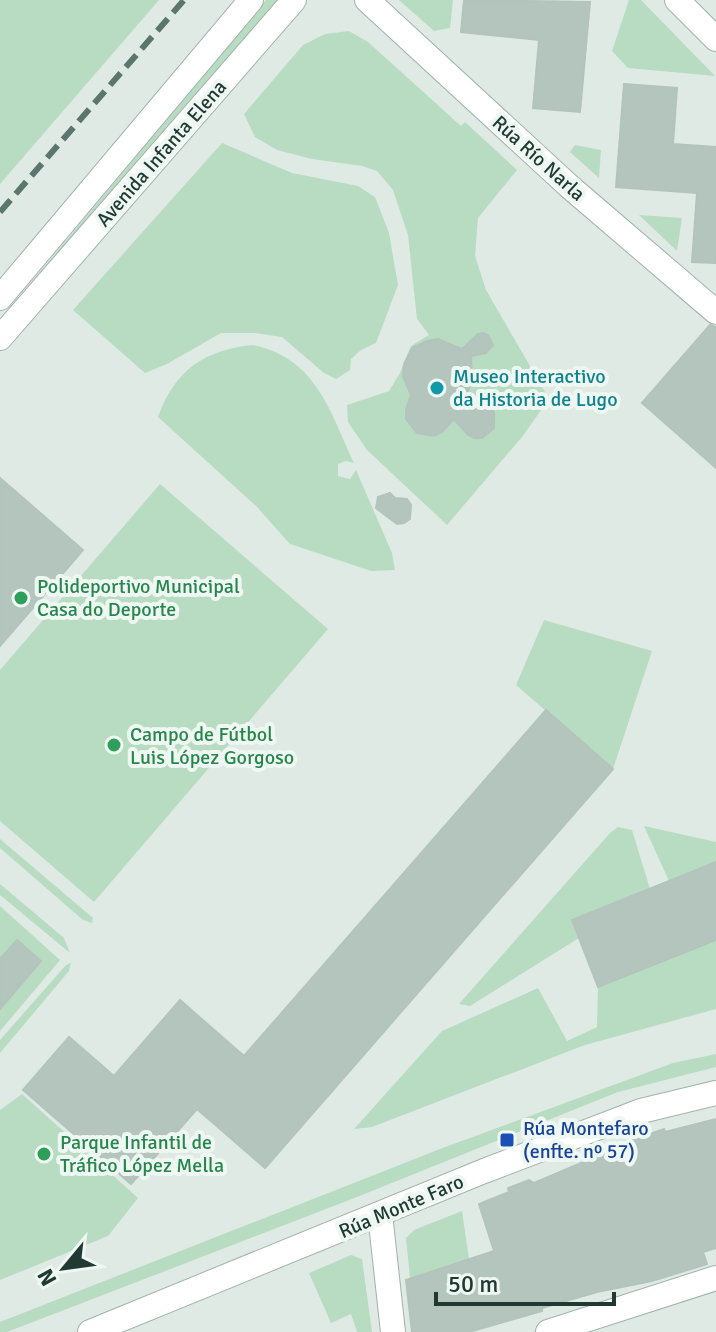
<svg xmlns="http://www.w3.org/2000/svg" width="716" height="1332" viewBox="0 0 716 1332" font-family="Signika,sans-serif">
<rect width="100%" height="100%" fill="#dfeae5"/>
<!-- green -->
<g fill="#b8dcc1">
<path d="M0,0h159l-159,184z"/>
<path d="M266,0h13l-237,280 -6,-3z"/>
<path d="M399,0h54l-3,28 -16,3z"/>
<path d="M629,0h12l74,76 -87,-8 -16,-17z"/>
<path d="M349,31l19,11 93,84 4,-4 52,48 -39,48 -3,38 11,34 63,109 -27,38 -75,88 -80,-75 -19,-28 -1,-17 42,-14 11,-18 11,-27 18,-11 -12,-16 -9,-84 -15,-45 -16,-19 -15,-5 -50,-7 -35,-9 -22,-13 -11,-23 59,-69 22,-11z"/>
<path d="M222,143l70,30 66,13 17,11 14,36 9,52 -22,58 -15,7 -10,9 -1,11 -14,9 -12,-6 -42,-36 -27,-4h-34l-54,31 -22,9 -72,-63z"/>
<path d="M575,145l26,5 -2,28 -29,-26z"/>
<path d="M639,215l43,3 -5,33z"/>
<path d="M253,345c63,13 77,66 101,118l-8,-2 -8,3v12l12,3 6,-9 36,83 3,17 -24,1 -81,-27 -33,-37 -99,-90c17,-47 46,-67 95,-72z"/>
<path d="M160,484l168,145 -234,273 -94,-81v-151z"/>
<path d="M544,620l108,31 -39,118 -97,-84z"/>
<path d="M644,826l72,16v20l-47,19z"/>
<path d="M618,827l14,3 18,59 -78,31 7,18 -109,68 -11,-2 151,-171z"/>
<path d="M0,839l93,79 -1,5 -9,-3 -83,-72z"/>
<path d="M0,884l64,54 6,15 -70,-58z"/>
<path d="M0,906l60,54 -60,71z"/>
<path d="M716,940v69l-131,36 -213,82 -18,2 88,-98 96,-43 29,53 30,-14 1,-40z"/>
<path d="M71,963l-2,8 -69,82v-13l66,-75z"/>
<path d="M716,1054v13l-98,25 -266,107 -345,133h-7v-10l440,-173 233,-86z"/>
<path d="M22,1094l116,104 -30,38 -108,44v-170z"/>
<path d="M462,1211l7,48 -59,19 -4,-40 8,-8z"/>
<path d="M351,1255l11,4 10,73h-15l-6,-18 -20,9 -22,-50z"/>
</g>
<!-- building -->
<g fill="#b4c5be" stroke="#b2c4bc" stroke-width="2">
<path d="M464,0l126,2 -10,110 -47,-4 6,-68 -78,-8z"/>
<path d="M624,84l53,4 -4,56 43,3v116l-24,-1 5,-69 -81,-6z"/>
<path d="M710,325l6,2v141l-74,-65z"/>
<path d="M483,333l5,2 5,10 -7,8 -15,3 1,22 -5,17 21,11 6,6v16l-12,10h-8l-7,-4 -13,-15 -12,13 -8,4 -17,-3 -11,-14v-9l5,-15 -8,-19 1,-12 8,-16 15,-7 11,-2 24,10 16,-15z"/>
<path d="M0,478l83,72 -83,96z"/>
<path d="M390,493l5,5 12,1 4,6 -1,14 -6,4 -7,1 -21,-16 2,-11z"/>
<path d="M546,710l67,59 -348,399 -68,-59 -66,75 -108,-94 46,-53 45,39 66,-76 64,56z"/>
<path d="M716,862v78l-118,47 -26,-67z"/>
<path d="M17,940l24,21 -41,48v-50z"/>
<path d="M716,1119v129l-13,4 4,12 -55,17 -55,11 -55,16v3l-73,21h-57l-6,-52 88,-29 -15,-47 30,-12 -1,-4 21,-8 5,3 78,-33v-3l52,-18 1,3z"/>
</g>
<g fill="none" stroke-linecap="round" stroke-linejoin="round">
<!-- minor casing -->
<g stroke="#a2b2ac" stroke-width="26">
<g id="minor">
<path d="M367,0l203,187 146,125"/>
<path d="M677,0l39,39"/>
<path d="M0,298l251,-298"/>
<path d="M0,338l294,-338"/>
<path d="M380,1214l13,118"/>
<path d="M90,1332l394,-161 157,-60 75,-18"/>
<path d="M548,1332l168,-54"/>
</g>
</g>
<!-- minor -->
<use href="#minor" stroke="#fff" stroke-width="24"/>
<!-- rail -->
<path stroke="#5a766e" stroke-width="6" stroke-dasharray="16 8" stroke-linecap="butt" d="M0,212l184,-212"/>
</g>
<!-- markers -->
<circle fill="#0f9aa8" stroke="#eff7f3" stroke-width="3" cx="437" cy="388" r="8"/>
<g fill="#2e9e5b" stroke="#eff7f3" stroke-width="3">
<circle cx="21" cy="598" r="8"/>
<circle cx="114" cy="745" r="8"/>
<circle cx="44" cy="1154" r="8"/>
</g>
<rect fill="#1a4fb4" stroke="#eff7f3" stroke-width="3" x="499" y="1132" width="16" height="16" rx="4"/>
<g text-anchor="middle" stroke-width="8" stroke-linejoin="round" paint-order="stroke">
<!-- street labels -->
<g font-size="20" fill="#203a33" stroke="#eff7f3">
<text transform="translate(161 153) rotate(-49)" y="7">Avenida Infanta Elena</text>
<text transform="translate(539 158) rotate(42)" y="7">Rúa Río Narla</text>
<text transform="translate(401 1206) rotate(-23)" y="7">Rúa Monte Faro</text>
</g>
<!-- culture labels -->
<g font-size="20" fill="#0d838f" stroke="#eff7f3" text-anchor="start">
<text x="453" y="383">Museo Interactivo<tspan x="453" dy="23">da Historia de Lugo</tspan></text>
</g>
<!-- leisure labels -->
<g font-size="20" fill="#27864d" stroke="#eff7f3" text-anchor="start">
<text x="37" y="593">Polideportivo Municipal<tspan x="37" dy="23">Casa do Deporte</tspan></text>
<text x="130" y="741">Campo de Fútbol<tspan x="130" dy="23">Luis López Gorgoso</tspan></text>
<text x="60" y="1149">Parque Infantil de<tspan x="60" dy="23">Tráfico López Mella</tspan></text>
</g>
<!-- transit labels -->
<g font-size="20" fill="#164399" stroke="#eff7f3" text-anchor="start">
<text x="523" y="1135">Rúa Montefaro<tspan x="523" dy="23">(enfte. nº 57)</tspan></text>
</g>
</g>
<!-- north arrow -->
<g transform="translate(64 1268) rotate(241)" stroke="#eff7f3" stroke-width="6" paint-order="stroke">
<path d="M0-6L14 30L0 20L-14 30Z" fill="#203a33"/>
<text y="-12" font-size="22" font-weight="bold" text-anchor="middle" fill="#203a33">N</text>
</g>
<!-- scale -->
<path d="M436 1292v12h178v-12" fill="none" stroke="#203a33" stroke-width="4"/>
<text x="448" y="1292" font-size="24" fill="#203a33" stroke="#eff7f3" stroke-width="6" paint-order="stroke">50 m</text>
</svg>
